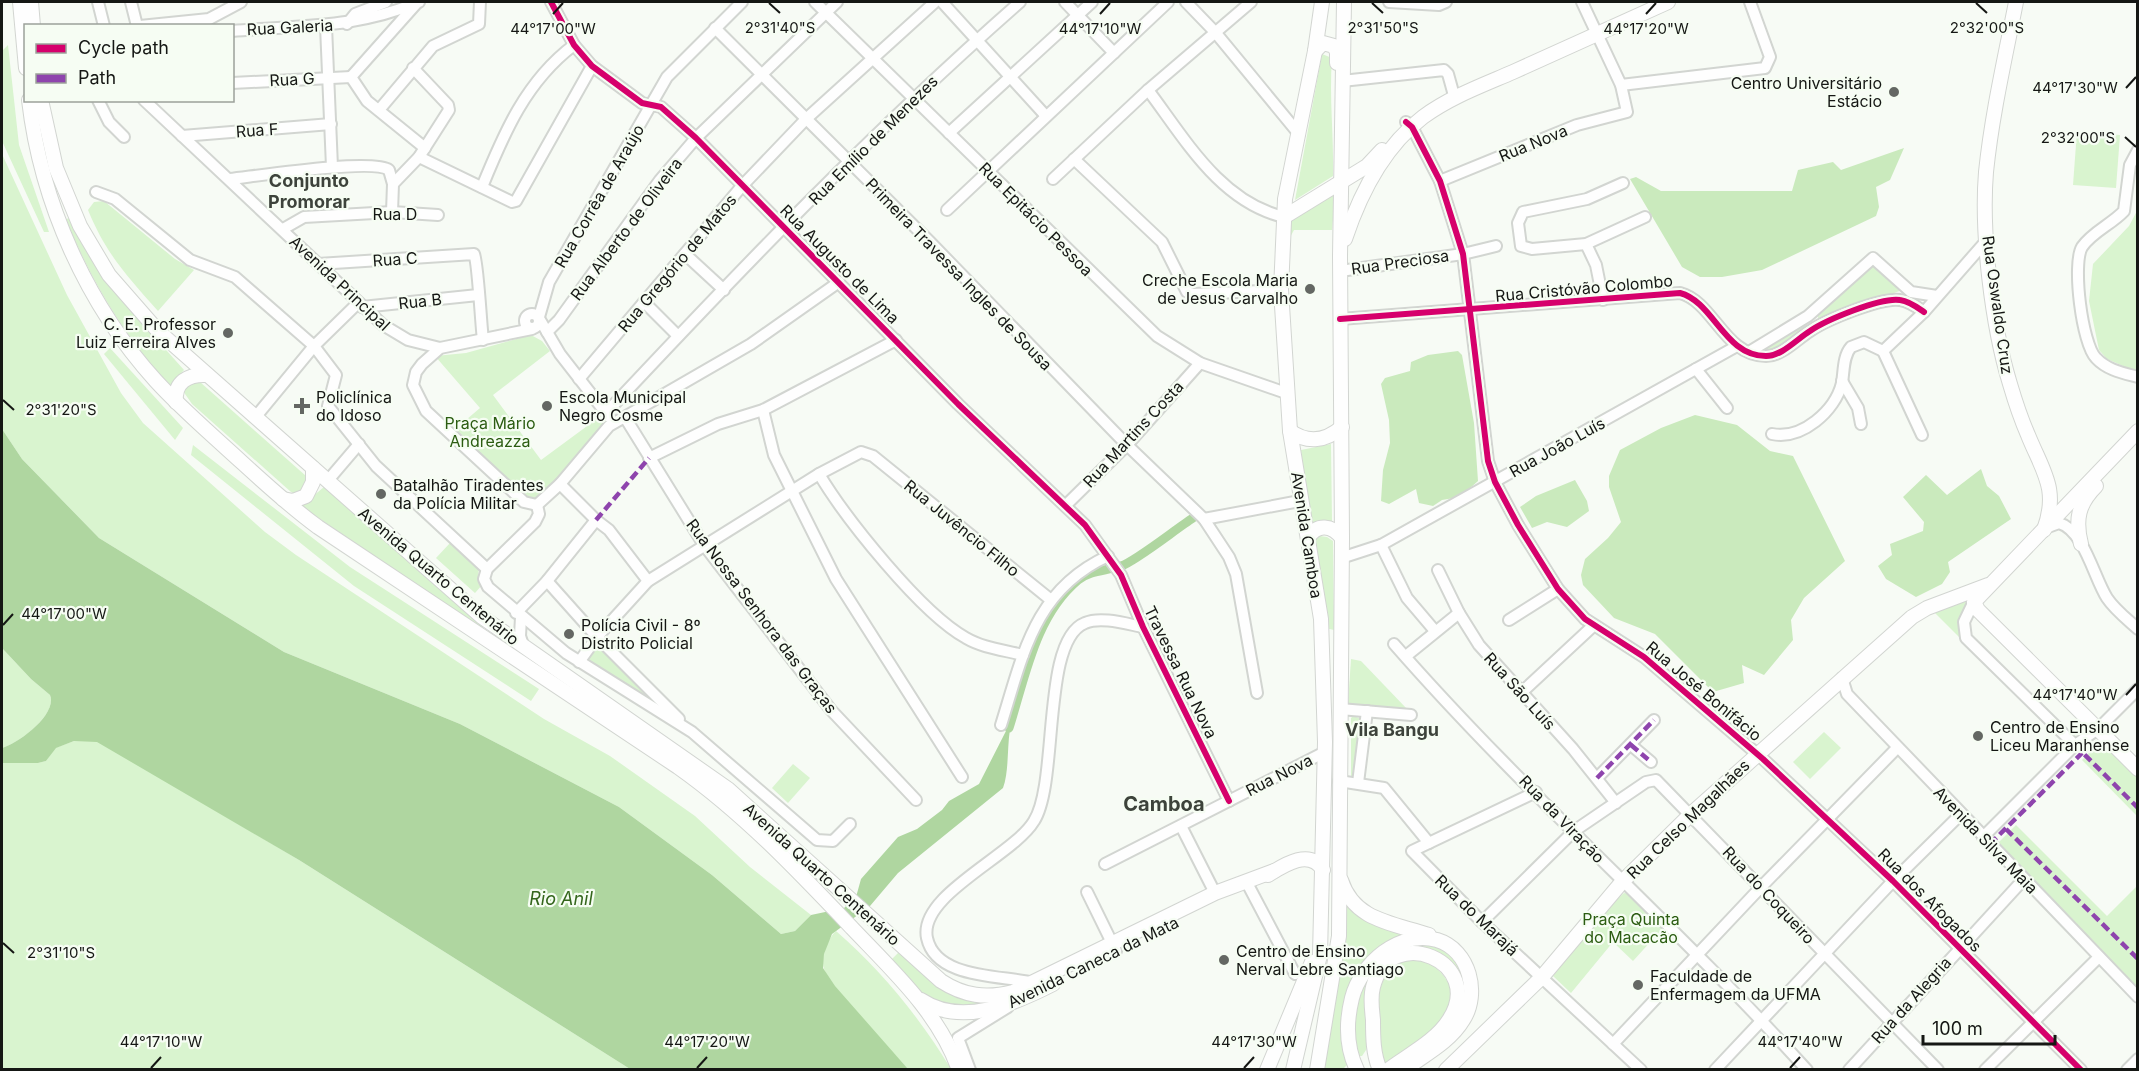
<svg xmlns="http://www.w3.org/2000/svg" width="2139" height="1071" viewBox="0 0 2139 1071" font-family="Inter,sans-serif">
<rect width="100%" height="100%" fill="#f7fbf5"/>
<!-- green -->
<g fill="#d9f4cf">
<path d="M8,45l11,100 30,87h-5l-42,-91v-90z"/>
<path d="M1322,54l10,4c-3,40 2,78 1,118l-38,24z"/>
<path d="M2077,131l43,4 -4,53 -43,-3z"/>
<path d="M2,154l65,141 54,98 22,30 122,109 31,23 248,164 66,37 85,60 55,51 61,48 -16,16 -14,3 -69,-59 -93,-68 -159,-83 -176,-72 -185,-114 -77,-79 -20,-30z"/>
<path d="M1336,190l-4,40h-38l-6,11 1,-16 3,-7z"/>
<path d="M104,201l71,58 19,11 -36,41c-31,-35 -52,-57 -70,-101l6,-8z"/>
<path d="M2137,211v161l-30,-13 -8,-9 -10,-49 4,-37 36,-38z"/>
<path d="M70,218l31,55 24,31 59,66 -8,9 -4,9c-46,-49 -81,-106 -106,-169z"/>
<path d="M1872,261l33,28 -85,31 -2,-1v-6z"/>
<path d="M1805,322l4,7 -39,24 -8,-4z"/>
<path d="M531,335l11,6 8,10 -57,44 48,65 57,-42 2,-1 4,6 -38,49 -27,27 -14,-3 -72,-65 27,-23 -45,-52 31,-3z"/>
<path d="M110,348l73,80 -8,12 -71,-86z"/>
<path d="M188,382h12l106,94 1,13 -11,5 -5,-2 -99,-88 -9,-13z"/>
<path d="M1331,444l1,77 -22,3 -9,-74z"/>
<path d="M193,445l157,122 189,122 -8,12 -177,-115 -163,-131z"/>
<path d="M324,487l5,3 156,136 -6,2 -178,-122z"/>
<path d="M1320,536l7,1 6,4 1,89 -9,-2 -11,-88z"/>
<path d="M451,542l28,26 -1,9 4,8 -7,8 -39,-35z"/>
<path d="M1969,600l-11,27 3,12 -27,-27z"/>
<path d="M599,644l66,67 -76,-48 1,-7z"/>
<path d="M2,648l29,31 19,16c8,19 -32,49 -48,53z"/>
<path d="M1351,659l10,2 46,48 -59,-5z"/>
<path d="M1353,716l6,2 -3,61h-5v-61z"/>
<path d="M1824,732l17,16 -31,31 -17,-17z"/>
<path d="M2104,738l33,33v45l-55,-56z"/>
<path d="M74,741h23l23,13 179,106 331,209 -628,1v-307h36l8,-2 9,-13z"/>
<path d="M793,764l17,14 -22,25 -16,-15z"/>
<path d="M2016,825l91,91 30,-30v105l-142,-145z"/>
<path d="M1624,893l6,1 33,34 -30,33 -20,-19 -42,51 -18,-17 53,-67z"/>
<path d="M1344,895l63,39 -47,34 -13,97 -4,4 -22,1z"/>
<path d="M836,931c46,40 84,87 115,138h-43c-19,-22 -75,-75 -84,-100 -4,-11 4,-31 12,-38z"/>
<path d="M1413,944c24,0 46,6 52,33 2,9 -1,21 -1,30l-24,-52 -56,7 -18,88 -4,6h-3c-14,-26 0,-81 25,-98 8,-6 20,-9 29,-14z"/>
<path d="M899,952c27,26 50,49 90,50v3l-34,2 -32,-11 -33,-35z"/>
<path d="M1423,958c23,15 39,34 22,62 -6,11 -47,37 -59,46 -14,-20 -14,-81 6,-98 9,-8 20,-8 31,-10z"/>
</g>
<!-- forest -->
<g fill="#caeabd">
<path d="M1904,148l-14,32 -14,7 3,20 -3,9 -114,54 -40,7h-22l-18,-10 -52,-88 6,-2 25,14h131l6,-21 35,-8 8,8z"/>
<path d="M1458,351l4,4 12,68 4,58 -18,16 -18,3 -9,6 -14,-3 -3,-14 -27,15 -8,-3 2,-31 7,-27 -1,-23 -8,-36 4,-6 25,-7 1,-9 17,-7z"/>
<path d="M1695,415l42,10 33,26 23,5 52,105 -41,37 -13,22 2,20 -29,35 -22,-10 2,18 -31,9 -58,-58 -41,-16 -31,-33 -2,-10 4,-16 23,-21 13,-16 -12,-35v-11l11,-26 41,-22z"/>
<path d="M1981,469l6,17 12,10 12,23 -63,43 2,10 -8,12 -26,13 -30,-18 -8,-13 14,-11 -2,-11 33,-13 1,-9 -21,-25 23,-22 21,20z"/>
<path d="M1575,480l12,21 2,10 -22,16 -20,-5 -15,6 -12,-21 16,-11z"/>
</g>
<!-- water -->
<path fill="#afd6a0" d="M2,429l20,30 77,79 185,114 176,72 159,83 93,68 69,59 14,-3 16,-16 33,-7 12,-11 5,-18 37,-42 19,-8 25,-19 7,-9 30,-17 28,-55h3c-3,19 -1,43 -7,59l-105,85 -28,33 -38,28 -8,20 -1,14 12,18 73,83h-278l-331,-209 -202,-118 -23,-1 -18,7 -10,13 -8,2h-36v-15c16,-4 56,-34 48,-53l-19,-16 -29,-31z"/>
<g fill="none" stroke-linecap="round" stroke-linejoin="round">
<!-- canal -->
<path stroke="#afd6a0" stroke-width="9" d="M1009,728c16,-50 26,-112 69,-148 12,-10 28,-9 43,-14 15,-5 56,-38 72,-48"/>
<!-- minor casing -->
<g stroke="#d2d5d1" stroke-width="14">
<g id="minor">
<path d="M98,2l6,24"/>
<path d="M131,2l6,24"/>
<path d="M551,2l23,43 18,21 50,37 19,4 35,31 262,266 127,121 36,50 22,52 86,174"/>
<path d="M815,2l342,334 43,27 86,30"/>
<path d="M942,2l103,113"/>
<path d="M1065,2l49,51"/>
<path d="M1186,2l29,30 84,102"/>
<path d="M1389,2l50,3 7,-3"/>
<path d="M347,24l8,-10 31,-12"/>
<path d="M140,26l69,-7 32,-17"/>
<path d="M326,26l6,141"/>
<path d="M715,28l214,213 198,204 77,74 25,38 7,17 21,119"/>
<path d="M232,31c69,-6 122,-2 187,-29"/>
<path d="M351,77l16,24 58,47"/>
<path d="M351,77l65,-73"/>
<path d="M1342,81l102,-11 4,4 5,18"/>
<path d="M232,83l119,-6"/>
<path d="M1621,85l144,-17 5,-11 -20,-55"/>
<path d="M1148,90c37,49 72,112 136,127"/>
<path d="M98,100l11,22 15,15"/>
<path d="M144,100l239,225 25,15 32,8"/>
<path d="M379,110l54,-64 46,-22 1,-22"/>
<path d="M1406,122l6,5 28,54 23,73 25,207 7,21 23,43 40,64 27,30 59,38 119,102 130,122 188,189"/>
<path d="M949,133l143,-131"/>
<path d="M182,136l149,-12"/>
<path d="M2138,150l-8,15 -6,46c-12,13 -32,21 -42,36 -10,17 0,97 14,111 11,12 27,15 42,19"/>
<path d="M419,157l93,45 4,-1 76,-135"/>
<path d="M1074,159l88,83 25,50 6,2 88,-4"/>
<path d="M230,179c27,-3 143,-21 159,-9l4,14"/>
<path d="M1053,179l95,-89 103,-88"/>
<path d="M1440,181l137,-56 50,-13 -6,-27 -39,-83"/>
<path d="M1623,183l-36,16 -64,13 -5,11 3,23 11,3 54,-5 59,-27"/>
<path d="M482,187c22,-54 44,-106 92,-142"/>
<path d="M96,192l19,7 75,61 45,17 79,69 22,29 -8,31 48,60 111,103"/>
<path d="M947,210l221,-208"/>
<path d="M392,212l1,-28 26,-27 30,-47 -1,-5 -35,-37"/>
<path d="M283,229l21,-12 88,-5 46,3"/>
<path d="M1586,244l10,21 7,35"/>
<path d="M685,254l39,36"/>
<path d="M318,264l156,-10c4,7 7,72 9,86"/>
<path d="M1340,271l123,-17 33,-8"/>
<path d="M644,302l34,34"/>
<path d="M362,307l116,-12"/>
<circle cx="532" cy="321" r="7"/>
<path d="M539,317l10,-35 118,-205 75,-75"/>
<path d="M1340,319l340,-26c34,9 44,63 86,63 16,0 31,-17 44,-25 16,-11 71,-34 90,-31 9,1 17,7 24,12"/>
<path d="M540,320l20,34 49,63"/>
<path d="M532,329l-92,19 -18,16 -6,8 -3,13 13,26 98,91 13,3"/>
<path d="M547,332l12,-12 101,-140 36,-42 141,-136"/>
<path d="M1883,351l41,-39 63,-72"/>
<path d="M1883,351l39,84"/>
<path d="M1749,352l59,-36 65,-58 38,34 26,4"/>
<path d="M1696,369l31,39"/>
<path d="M579,379l163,-193 64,-67 129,-117"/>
<path d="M1842,381l16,27 3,16"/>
<path d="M763,410l11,45 62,124 126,198"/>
<path d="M606,413c133,-142 268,-283 414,-411"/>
<path d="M253,416l5,-2 56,-68 44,-43"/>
<path d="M626,419l78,126 33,43 94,122 85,90"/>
<path d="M1772,434c30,6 63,-23 70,-51 2,-12 1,-27 9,-36l13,-5 19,9"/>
<path d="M649,458l69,-34 45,-14 133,-70"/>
<path d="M819,474c27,45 102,139 147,164 17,10 38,12 57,17"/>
<path d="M326,480l4,-2 29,-34"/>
<path d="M560,484l36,36 13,10 39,51"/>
<path d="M537,505l2,9 -4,8 -48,47 -3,10 4,8 78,66 126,79 125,108 16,1 17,-17"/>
<path d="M537,505l23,-21 49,-58 142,-82 88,-62"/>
<path d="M1066,505l61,-60 73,-82"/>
<path d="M1204,519l96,-18"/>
<path d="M2048,527l11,-4c25,7 35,55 48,75 8,12 20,21 31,31"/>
<path d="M1381,545l26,53 28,33"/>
<path d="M1341,558l40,-13 356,-199"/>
<path d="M1438,570l21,43 20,32 94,104 43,54"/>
<path d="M547,581l50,56 82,82"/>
<path d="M1975,599l-11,23 2,16 109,107"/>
<path d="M516,613l31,-32 49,-61"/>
<path d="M521,617l-1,19 4,12"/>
<path d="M1509,620l49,-31"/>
<path d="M1394,644c130,149 280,279 413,426"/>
<path d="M1406,656l53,-43"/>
<path d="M579,662l18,-25 51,-56 171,-107 42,-22 12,4 178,144"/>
<path d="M1842,678l5,16 291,303"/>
<path d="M1522,692l71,-66"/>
<path d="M1340,709l71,6"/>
<path d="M1001,725c22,-70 33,-135 107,-169"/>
<path d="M1631,745l20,17"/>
<path d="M1597,778l57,-58"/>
<path d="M1339,781l45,7 45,55"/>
<path d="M1358,783l9,-72"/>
<path d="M1536,792l-124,59 70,71 159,148"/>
<path d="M1181,826l34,67"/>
<path d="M1983,837l92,-92 23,-16 40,-40"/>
<path d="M1105,864l220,-112"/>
<path d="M1246,881l49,93"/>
<path d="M1087,892l29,59"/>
<path d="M1482,922l92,-91 72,-49 10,-2 282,290"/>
<path d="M1034,983c-30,-8 -98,-3 -107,-45 -9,-43 86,-82 107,-117 25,-39 7,-181 51,-198 16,-7 42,1 58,4"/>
<path d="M1613,1044l149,-158 135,-138"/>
<path d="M970,1070l-12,-32 50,-31"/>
<path d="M1715,1070l178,-189 68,-67"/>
<path d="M1849,1070l175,-191"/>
<path d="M1985,1070l114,-113"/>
<path d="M2127,1070l11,-11"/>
</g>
</g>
<!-- major casing -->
<g stroke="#d2d5d1" stroke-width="16">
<g id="major">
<path d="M20,2l6,66"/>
<path d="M31,2l2,24"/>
<path d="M2016,2c-11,56 -24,112 -30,170 -5,61 6,153 24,212 5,17 11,35 18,51 15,37 31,54 16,95"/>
<path d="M1315,51l8,-8 11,3 3,6v11"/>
<path d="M29,100c12,103 58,205 127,281 22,24 46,45 69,66 31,28 60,56 93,80l360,240c65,46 119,103 174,161 41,43 87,85 107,142"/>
<path d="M41,100l15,68 24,58 29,49 49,56 324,286 246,172 213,192c23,15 45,18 72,11l202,-99 59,-22"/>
<path d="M1284,217l83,-51 15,-16"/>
<path d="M1345,239c15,-45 40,-93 78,-122 27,-20 60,-32 90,-45 52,-24 104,-47 155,-70"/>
<path d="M176,402c-2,-20 12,-28 31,-27"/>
<path d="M1290,431c18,13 36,10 52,-4"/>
<path d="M2138,431l-164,171 4,8 160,159"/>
<path d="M283,499l10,2 13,-5 7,-14v-14"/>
<path d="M1308,538c9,-15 24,-13 34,0"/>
<path d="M2081,544c-6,-24 -3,-40 15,-58"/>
<path d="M1268,875c16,-10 42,-27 55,-5"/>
<path d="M1341,880c13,41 52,43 88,55"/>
<path d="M921,1000c40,27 93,4 132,-16"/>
<path d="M1267,1070l45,-108"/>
<path d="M1293,1070l27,-115 5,-213 -4,-123 -31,-188 -9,-141 4,-91 30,-148 7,-49"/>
<path d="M1317,1070l22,-134 3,-398 -2,-282 4,-254"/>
<path d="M1357,1070c-11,-23 -11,-48 -5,-72 9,-35 47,-68 85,-58 33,10 43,54 26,80 -13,22 -39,35 -59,50"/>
<path d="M1380,1070c-7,-16 -7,-33 -7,-50 -1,-11 -3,-22 0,-33 17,-66 114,-25 76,33 -13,21 -41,35 -61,50"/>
<path d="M1446,1070l96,-93 80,-95 69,-68 221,-197 15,-9 61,-23"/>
</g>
</g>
<!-- minor -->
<use href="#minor" stroke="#fefefe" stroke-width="10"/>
<!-- major -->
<use href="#major" stroke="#fefefe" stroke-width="14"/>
<!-- quiet -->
<g stroke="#8e44ad" stroke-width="4.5" stroke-dasharray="9 4.5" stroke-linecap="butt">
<path d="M596,520l53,-62"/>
<path d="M1631,745l20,17"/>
<path d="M2075,745l63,63"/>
<path d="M1597,778l57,-58"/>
<path d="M2006,829l132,130"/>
<path d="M1990,844l92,-91"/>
</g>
<!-- cycleway casing -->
<g stroke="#f6fdf3" stroke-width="10">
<g id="cycleway">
<path d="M551,2l23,43 18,21 50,37 19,4 35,31 262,266 127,121 36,50 22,52 86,174"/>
<path d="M1406,122l6,5 28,54 23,73 25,207 7,21 23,43 40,64 27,30 59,38 119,102 130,122 188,189"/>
<path d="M1340,319l340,-26c34,9 44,63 86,63 16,0 31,-17 44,-25 16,-11 71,-34 90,-31 9,1 17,7 24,12"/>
</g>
</g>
<!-- cycleway -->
<use href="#cycleway" stroke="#d6006c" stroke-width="6"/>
</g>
<!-- ticks -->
<path fill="none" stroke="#151714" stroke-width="2" d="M769,3l11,10M1372,3l11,10M1976,3l11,10M553,14l10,-11M1100,14l10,-11M1646,14l10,-11M2126,88l10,-11M2125,137l11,10M3,400l11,10M3,625l10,-11M2126,695l10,-11M3,943l11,10M151,1068l10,-11M697,1068l10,-11M1244,1068l10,-11M1790,1068l10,-11"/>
<!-- markers -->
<g fill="#646763" stroke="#f6fdf3" stroke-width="2">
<circle cx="1894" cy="92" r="6"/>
<circle cx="1310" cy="289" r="6"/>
<circle cx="228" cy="333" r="6"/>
<path d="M299 397h6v6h6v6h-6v6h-6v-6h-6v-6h6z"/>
<circle cx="547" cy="406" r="6"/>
<circle cx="381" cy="494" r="6"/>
<circle cx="569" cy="634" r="6"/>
<circle cx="1978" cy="736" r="6"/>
<circle cx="1224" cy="960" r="6"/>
<circle cx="1638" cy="985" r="6"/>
</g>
<g text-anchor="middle" stroke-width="4.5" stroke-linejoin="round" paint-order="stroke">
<!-- street labels -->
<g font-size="16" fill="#151714" stroke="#f6fdf3">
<text transform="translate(290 27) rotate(-3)" y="6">Rua Galeria</text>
<text transform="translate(292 79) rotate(-3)" y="6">Rua G</text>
<text transform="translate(257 130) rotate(-4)" y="6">Rua F</text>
<text transform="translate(873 140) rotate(-45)" y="6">Rua Emílio de Menezes</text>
<text transform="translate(1533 143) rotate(-22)" y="6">Rua Nova</text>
<text transform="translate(599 196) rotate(-60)" y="6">Rua Corrêa de Araújo</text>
<text x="395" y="220">Rua D</text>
<text transform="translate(1036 219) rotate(45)" y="6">Rua Epitácio Pessoa</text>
<text transform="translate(626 229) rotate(-53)" y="6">Rua Alberto de Oliveira</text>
<text transform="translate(395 259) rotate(-4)" y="6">Rua C</text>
<text transform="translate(1400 262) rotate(-8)" y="6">Rua Preciosa</text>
<text transform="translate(677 263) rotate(-50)" y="6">Rua Gregório de Matos</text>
<text transform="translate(840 264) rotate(45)" y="6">Rua Augusto de Lima</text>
<text transform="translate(959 274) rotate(46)" y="6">Primeira Travessa Ingles de Sousa</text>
<text transform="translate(340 283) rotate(43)" y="6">Avenida Principal</text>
<text transform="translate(1584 288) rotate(-5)" y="6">Rua Cristóvão Colombo</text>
<text transform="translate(420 301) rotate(-6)" y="6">Rua B</text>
<text transform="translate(1998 305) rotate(82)" y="6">Rua Oswaldo Cruz</text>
<text transform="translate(1133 434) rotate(-47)" y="6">Rua Martins Costa</text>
<text transform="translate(1557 447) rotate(-29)" y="6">Rua João Luís</text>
<text transform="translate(962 528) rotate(39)" y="6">Rua Juvêncio Filho</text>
<text transform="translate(1307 535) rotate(81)" y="6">Avenida Camboa</text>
<text transform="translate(439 576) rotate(40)" y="6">Avenida Quarto Centenário</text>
<text transform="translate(762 616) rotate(53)" y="6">Rua Nossa Senhora das Graças</text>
<text transform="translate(1181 672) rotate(64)" y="6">Travessa Rua Nova</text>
<text transform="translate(1520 691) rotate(48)" y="6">Rua São Luís</text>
<text transform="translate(1704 691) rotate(40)" y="6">Rua José Bonifácio</text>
<text transform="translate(1279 775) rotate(-27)" y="6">Rua Nova</text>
<text transform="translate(1562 819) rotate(46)" y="6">Rua da Viração</text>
<text transform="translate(1688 819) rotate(-44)" y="6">Rua Celso Magalhães</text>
<text transform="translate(1986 840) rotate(46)" y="6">Avenida Silva Maia</text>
<text transform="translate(822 874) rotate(42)" y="6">Avenida Quarto Centenário</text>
<text transform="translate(1769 895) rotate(47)" y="6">Rua do Coqueiro</text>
<text transform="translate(1930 900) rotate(45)" y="6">Rua dos Afogados</text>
<text transform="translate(1477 915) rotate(44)" y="6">Rua do Marajá</text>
<text transform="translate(1093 962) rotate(-26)" y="6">Avenida Caneca da Mata</text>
<text transform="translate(1911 1000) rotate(-48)" y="6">Rua da Alegria</text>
</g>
<!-- poi labels -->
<g font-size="16" fill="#151714" stroke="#f6fdf3" text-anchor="start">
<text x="1882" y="89" text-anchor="end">Centro Universitário<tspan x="1882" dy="18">Estácio</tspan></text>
<text x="1298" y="286" text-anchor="end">Creche Escola Maria<tspan x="1298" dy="18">de Jesus Carvalho</tspan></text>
<text x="216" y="330" text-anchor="end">C. E. Professor<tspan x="216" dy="18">Luiz Ferreira Alves</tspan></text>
<text x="316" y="403">Policlínica<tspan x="316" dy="18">do Idoso</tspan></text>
<text x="559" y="403">Escola Municipal<tspan x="559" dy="18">Negro Cosme</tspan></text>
<text x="393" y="491">Batalhão Tiradentes<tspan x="393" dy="18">da Polícia Militar</tspan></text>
<text x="581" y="631">Polícia Civil - 8º<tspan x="581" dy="18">Distrito Policial</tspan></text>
<text x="1990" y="733">Centro de Ensino<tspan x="1990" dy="18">Liceu Maranhense</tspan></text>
<text x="1236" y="957">Centro de Ensino<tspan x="1236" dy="18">Nerval Lebre Santiago</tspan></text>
<text x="1650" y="982">Faculdade de<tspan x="1650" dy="18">Enfermagem da UFMA</tspan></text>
</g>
<!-- park labels -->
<g font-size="16" fill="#2b5c11" stroke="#f6fdf3">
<text x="490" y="429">Praça Mário<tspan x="490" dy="18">Andreazza</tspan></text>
<text x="1631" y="925">Praça Quinta<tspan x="1631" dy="18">do Macacão</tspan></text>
</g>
<!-- neighbourhood labels -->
<g font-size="18" font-weight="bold" fill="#3d433b" stroke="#f6fdf3">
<text x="309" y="187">Conjunto<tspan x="309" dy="21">Promorar</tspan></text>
<text x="1392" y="736">Vila Bangu</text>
</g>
<!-- water labels -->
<g font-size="18" font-style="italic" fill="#34661c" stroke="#f6fdf3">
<text x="561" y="905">Rio Anil</text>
</g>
<!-- quarter labels -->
<g font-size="20" font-weight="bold" fill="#3d433b" stroke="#f6fdf3">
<text x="1164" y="811">Camboa</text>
</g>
</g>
<g font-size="15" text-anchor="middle" fill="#151714" stroke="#f6fdf3" stroke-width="4.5" stroke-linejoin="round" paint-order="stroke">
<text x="780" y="33">2°31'40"S</text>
<text x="1383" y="33">2°31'50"S</text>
<text x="1987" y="33">2°32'00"S</text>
<text x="553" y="34">44°17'00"W</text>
<text x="1100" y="34">44°17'10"W</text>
<text x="1646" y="34">44°17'20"W</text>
<text x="2075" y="93">44°17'30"W</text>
<text x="2078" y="143">2°32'00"S</text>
<text x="61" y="415">2°31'20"S</text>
<text x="64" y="619">44°17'00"W</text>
<text x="2075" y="700">44°17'40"W</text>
<text x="61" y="958">2°31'10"S</text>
<text x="161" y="1047">44°17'10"W</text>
<text x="707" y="1047">44°17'20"W</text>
<text x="1254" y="1047">44°17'30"W</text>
<text x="1800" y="1047">44°17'40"W</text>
</g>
<!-- border -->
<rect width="2139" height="1071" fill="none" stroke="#151714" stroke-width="6"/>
<!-- legend -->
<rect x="24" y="24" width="210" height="78" fill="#f6fdf3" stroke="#9ca19a" stroke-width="1.5"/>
<rect x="36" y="44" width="30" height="9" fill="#d6006c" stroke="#9ca19a" stroke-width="1.5"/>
<text x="78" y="54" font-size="18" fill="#151714">Cycle path</text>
<rect x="36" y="74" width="30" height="9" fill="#8e44ad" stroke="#9ca19a" stroke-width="1.5"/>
<text x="78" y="84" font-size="18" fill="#151714">Path</text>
<!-- scale -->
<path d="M1923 1035v9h132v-9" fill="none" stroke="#151714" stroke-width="3"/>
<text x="1932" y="1035" font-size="18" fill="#151714" stroke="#f6fdf3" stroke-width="4.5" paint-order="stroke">100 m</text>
</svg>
